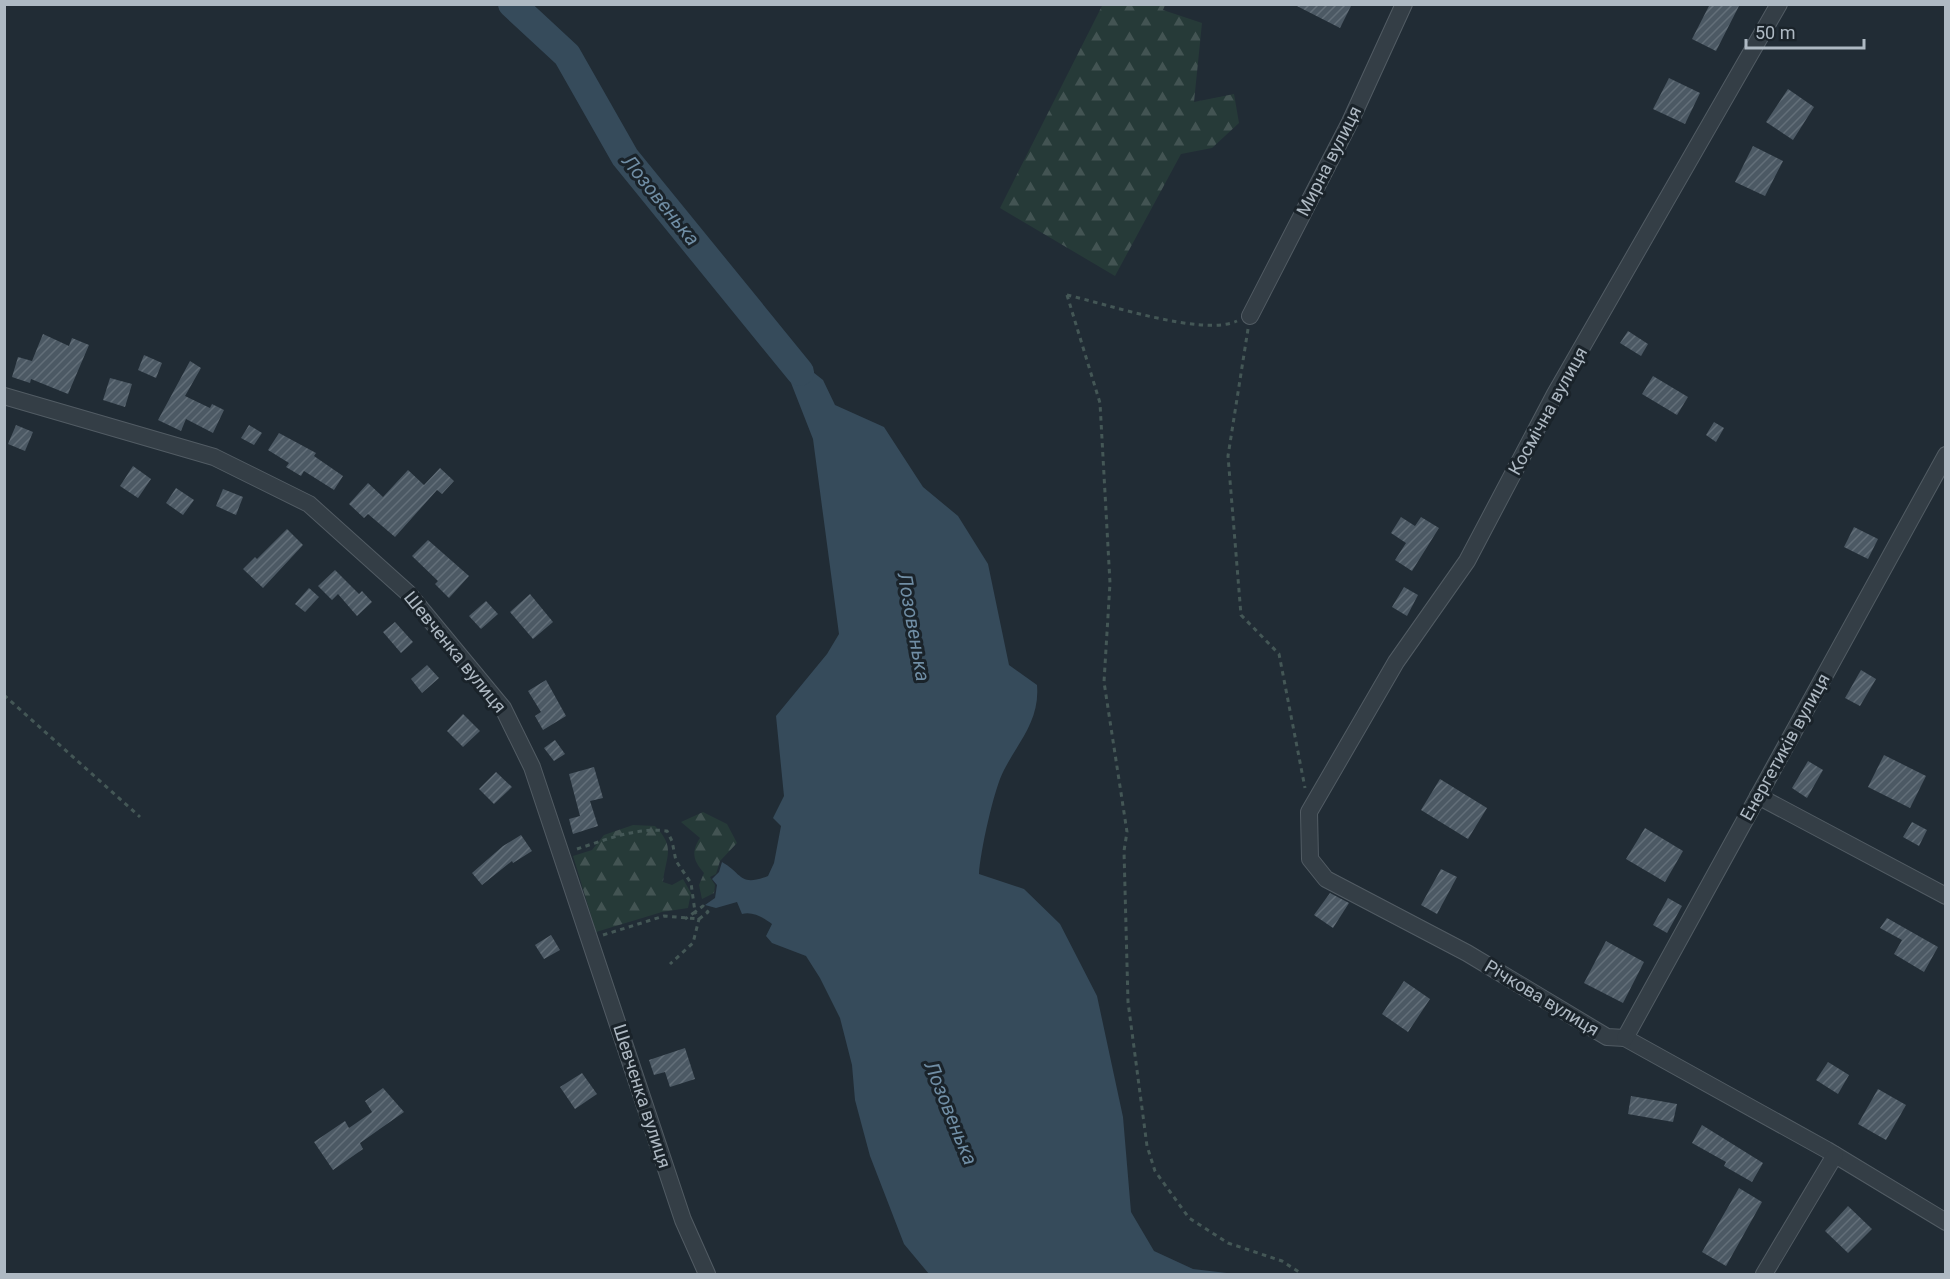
<svg xmlns="http://www.w3.org/2000/svg" width="1950" height="1279" viewBox="0 0 1950 1279" font-family="Roboto,sans-serif">
<defs>
<pattern id="forest-firs" width="22" height="20" patternUnits="userSpaceOnUse" patternTransform="scale(1.5)"><rect width="22" height="20" fill="#263a38"/><path d="M5 1l3.5 6h-7zM16 11l3.5 6h-7z" fill="#435453"/></pattern>
<pattern id="building-hatch" width="6" height="6" patternUnits="userSpaceOnUse" patternTransform="scale(1.5)"><rect width="6" height="6" fill="#4c5964"/><path d="M-1 1l2-2M0 6l6-6M5 7l2-2" fill="none" stroke="#636f79"/></pattern>
</defs>
<rect width="100%" height="100%" fill="#212c35"/>
<!-- forest -->
<g fill="url(#forest-firs)">
<path d="M1103,4l62,1 -2,5 39,13 -8,79 40,-8 5,29 -27,25 -31,6 -66,122 -115,-68z"/>
<path d="M703,812l24,12 10,19 -17,18 -4,13 -6,3 5,8 -1,8 -12,6 -3,-14 5,-12c-11,-13 -13,-21 -4,-35l-19,-16z"/>
<path d="M633,825l22,1c21,22 11,29 8,56l9,3 11,-6 8,14 -3,15 -26,4 -66,20 -23,-76 19,-6 12,-15z"/>
</g>
<!-- water -->
<path fill="#364b5b" d="M775,342l48,38 12,25 49,22 39,60 35,29 30,48 21,101 28,20c3,35 -18,56 -33,85 -10,18 -24,83 -25,104l45,15 36,35 37,72 26,121 8,95 23,39 39,18 42,5h-306l-25,-30 -34,-88 -15,-56 -3,-35 -12,-47 -20,-40 -14,-22 -34,-13 -6,-7 6,-12c-8,-6 -19,-13 -30,-10l-5,-12 -21,6 -11,-3 10,-7 2,-13 -5,-6 7,-7 3,-10c21,12 17,25 46,14l6,-13 7,-37 -8,-8 11,-22 -8,-80 51,-62 12,-20 -26,-195z"/>
<g fill="none" stroke-linecap="round" stroke-linejoin="round">
<!-- river -->
<path stroke="#364b5b" stroke-width="28" d="M512,4l55,51 58,102 175,215"/>
</g>
<!-- building -->
<g fill="url(#building-hatch)">
<path d="M1293,4h59l-12,24z"/>
<path d="M1710,4h30l-24,47 -24,-12z"/>
<path d="M1669,78l31,15 -15,31 -32,-15z"/>
<path d="M1788,89l26,18 -21,33 -27,-18z"/>
<path d="M1753,146l30,15 -18,35 -30,-14z"/>
<path d="M1628,331l20,13 -7,12 -21,-13z"/>
<path d="M43,334l26,12 3,-8 17,7 -21,49 -37,-15 -1,4 -18,-6 6,-20 14,4z"/>
<path d="M144,355l18,8 -6,15 -18,-8z"/>
<path d="M190,361l11,7 -16,28 25,12 2,-4 12,6 -11,23 -27,-14 -5,12 -23,-11z"/>
<path d="M1653,376l35,21 -11,18 -35,-21z"/>
<path d="M110,378l22,6 -7,23 -22,-7z"/>
<path d="M1714,422l10,6 -8,14 -10,-7z"/>
<path d="M16,425l17,7 -8,19 -17,-7z"/>
<path d="M249,425l13,8 -8,12 -13,-7z"/>
<path d="M279,433l37,20 -2,3 29,20 -9,14 -30,-19 -3,5 -15,-9 3,-4 -21,-13z"/>
<path d="M133,466l18,13 -13,19 -18,-12z"/>
<path d="M440,468l14,13 -12,13 -5,-4 -42,47 -27,-23 -4,4 -15,-14 19,-21 15,14 25,-27 16,15z"/>
<path d="M176,488l18,12 -11,15 -17,-12z"/>
<path d="M223,489l20,8 -7,18 -20,-9z"/>
<path d="M1401,517l14,9 6,-9 18,11 -27,43 -17,-11 11,-17 -15,-10z"/>
<path d="M1854,527l24,12 -10,20 -24,-12z"/>
<path d="M287,529l16,16 -40,43 -20,-19 12,-12 2,2z"/>
<path d="M428,540l41,36 -20,22 -14,-14 3,-3 -26,-25z"/>
<path d="M335,570l24,24 3,-3 10,11 -15,14 -19,-22 -6,6 -14,-14z"/>
<path d="M1404,587l14,8 -11,21 -15,-9z"/>
<path d="M309,588l10,9 -14,15 -10,-8z"/>
<path d="M530,594l23,28 -20,17 -23,-27z"/>
<path d="M486,601l12,13 -17,15 -12,-13z"/>
<path d="M395,622l18,20 -12,11 -18,-21z"/>
<path d="M427,665l12,13 -17,15 -11,-14z"/>
<path d="M1861,670l15,9 -16,27 -15,-8z"/>
<path d="M546,680l20,36 -23,14 -8,-14 6,-4 -13,-21z"/>
<path d="M463,714l17,17 -17,16 -16,-16z"/>
<path d="M555,740l10,14 -11,7 -10,-13z"/>
<path d="M1884,755l42,21 -16,32 -42,-21z"/>
<path d="M1808,761l15,9 -16,28 -15,-10z"/>
<path d="M594,767l9,31 -13,3 8,25 -25,8 -4,-15 11,-3 -11,-42z"/>
<path d="M496,772l16,15 -18,17 -15,-15z"/>
<path d="M1440,779l47,29 -19,31 -47,-29z"/>
<path d="M1912,822l15,8 -8,16 -16,-9z"/>
<path d="M1645,828l38,23 -18,31 -39,-23z"/>
<path d="M521,835l11,16 -19,12 -1,-2 -30,24 -10,-12 31,-27z"/>
<path d="M1441,869l16,8 -20,37 -16,-9z"/>
<path d="M1330,893l19,10 -16,25 -19,-13z"/>
<path d="M1668,898l14,8 -15,27 -14,-8z"/>
<path d="M1887,918l51,29 -14,25 -30,-18 8,-14 -22,-12z"/>
<path d="M551,935l9,15 -16,9 -9,-14z"/>
<path d="M1606,941l38,21 -21,41 -39,-20z"/>
<path d="M1404,981l26,18 -22,33 -26,-18z"/>
<path d="M685,1048l10,31 -25,8 -5,-15 -11,3 -5,-15z"/>
<path d="M1828,1062l21,13 -11,19 -22,-14z"/>
<path d="M582,1073l15,21 -22,15 -15,-22z"/>
<path d="M383,1088l21,24 -44,31 3,6 -30,21 -19,-28 31,-21 4,7 23,-16 -7,-11z"/>
<path d="M1878,1089l28,16 -20,35 -28,-16z"/>
<path d="M1631,1096l46,8 -4,18 -45,-8z"/>
<path d="M1702,1125l61,38 -11,19 -28,-16 2,-4 -34,-19z"/>
<path d="M1739,1188l23,14 -36,64 -24,-14z"/>
<path d="M1848,1206l24,23 -24,24 -23,-22z"/>
</g>
<g fill="none" stroke-linecap="round" stroke-linejoin="round">
<!-- street casing -->
<g stroke="#525c64" stroke-width="18">
<g id="street">
<path d="M1779,4l-224,390 -88,167 -71,101 -87,150 1,47 16,20 141,74 140,84 18,1 202,112 119,72"/>
<path d="M1250,316l100,-194 54,-118"/>
<path d="M4,396l210,61 95,47 99,89 95,115 29,59 151,453 24,54"/>
<path d="M1758,796l188,100"/>
<path d="M1625,1038l321,-583"/>
<path d="M1764,1274l71,-119"/>
</g>
</g>
<!-- path -->
<g stroke="#445756" stroke-width="3" stroke-dasharray="4.5 4.5" stroke-linecap="butt">
<path d="M1067,295l33,108 10,180 -6,99 23,150 -3,19 4,151 19,144 8,25 34,47 39,25 54,18 20,13"/>
<path d="M1067,295c40,9 136,42 170,26"/>
<path d="M1248,329l-20,127 13,159 38,39 26,134"/>
<path d="M4,695l136,122"/>
<path d="M577,849c28,-9 59,-22 90,-18l5,10 4,20 15,22 4,29 -10,7"/>
<path d="M603,935l61,-19 35,3 9,-7 -5,-6 -8,6 4,7 -6,24 -23,21"/>
</g>
<!-- street -->
<use href="#street" stroke="#343e46" stroke-width="16"/>
</g>
<g text-anchor="middle" stroke-width="6" stroke-linejoin="round" paint-order="stroke">
<!-- street labels -->
<g font-size="18" fill="#aeb9c3" stroke="#1a232a">
<text transform="translate(1329 161) rotate(-63)" y="6">Мирна вулиця</text>
<text transform="translate(1548 411) rotate(-61)" y="6">Космічна вулиця</text>
<text transform="translate(455 652) rotate(51)" y="6">Шевченка вулиця</text>
<text transform="translate(1785 747) rotate(-61)" y="6">Енергетиків вулиця</text>
<text transform="translate(1542 998) rotate(31)" y="6">Річкова вулиця</text>
<text transform="translate(642 1096) rotate(72)" y="6">Шевченка вулиця</text>
</g>
<!-- water labels -->
<g font-size="20" font-style="italic" fill="#708ea5" stroke="#1a232a">
<text transform="translate(661 200) rotate(51)" y="7">Лозовенька</text>
<text transform="translate(914 627) rotate(80)" y="7">Лозовенька</text>
<text transform="translate(951 1113) rotate(68)" y="7">Лозовенька</text>
</g>
</g>
<!-- border -->
<rect width="1950" height="1279" fill="none" stroke="#aeb9c3" stroke-width="12"/>
<!-- scale -->
<path d="M1746 39v9h118v-9" fill="none" stroke="#aeb9c3" stroke-width="3"/>
<text x="1755" y="39" font-size="18" fill="#aeb9c3" stroke="#1a232a" stroke-width="4.5" paint-order="stroke">50 m</text>
</svg>
